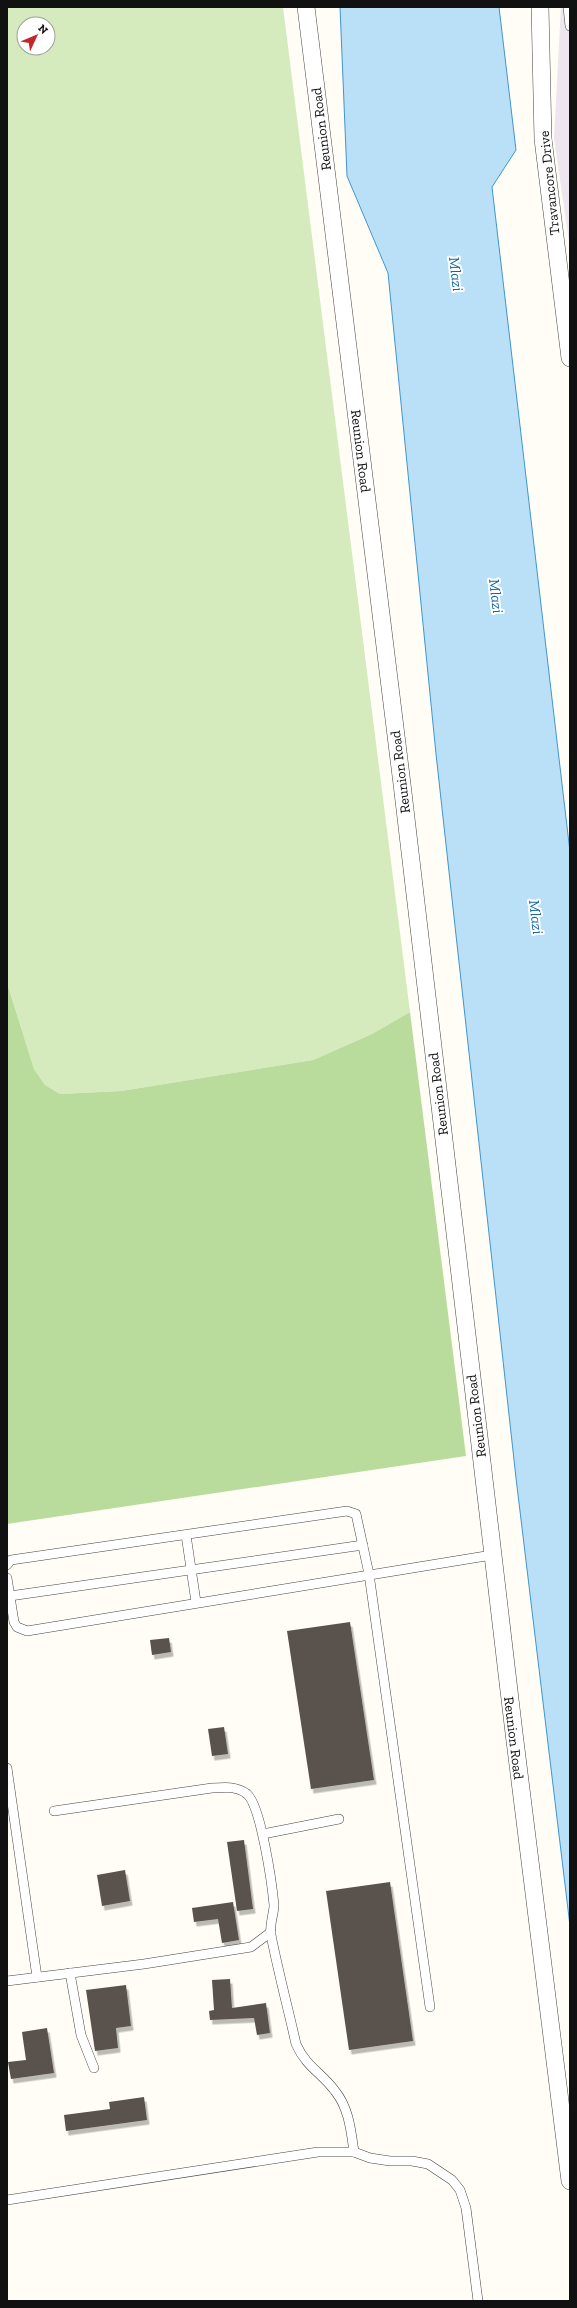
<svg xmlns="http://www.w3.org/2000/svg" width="577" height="2308" viewBox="0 0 577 2308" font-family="'Zilla Slab',serif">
<defs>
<filter id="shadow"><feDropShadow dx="2.5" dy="4.5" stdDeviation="0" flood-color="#0004"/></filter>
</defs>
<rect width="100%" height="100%" fill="#fffdf5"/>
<!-- industrial -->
<path fill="#eee6ef" d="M561,7h9v242l-16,-111z"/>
<!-- green -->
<path fill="#d5ebbd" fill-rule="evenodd" d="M7,7h276l127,1005 -38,22 -59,26 -192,31 -61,3 -15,-9 -11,-16 -27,-86zM24,24h24v24h-24z"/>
<!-- forest -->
<path fill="#b9dc9c" d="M7,983l27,86 11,16 15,9 61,-3 192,-31 59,-26 38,-22 56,444 -459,68z"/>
<!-- water -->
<path fill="#b9e0f7" stroke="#3f96cf" d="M340,7h159l17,143 -24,37 78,665v1074l-54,-448 -80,-724 -48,-481 -41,-97z"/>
<!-- building -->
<g fill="#5a524d" filter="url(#shadow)">
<path d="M350,1622l24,158 -63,9 -24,-158z"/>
<path d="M169,1638l2,14 -19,3 -2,-15z"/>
<path d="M224,1727l4,27 -16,2 -4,-27z"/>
<path d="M244,1840l9,69 -16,2 -10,-69z"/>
<path d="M125,1870l5,31 -28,5 -5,-31z"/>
<path d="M390,1882l23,159 -64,9 -23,-159z"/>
<path d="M233,1902l6,38 -17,3 -4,-24 -24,3 -2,-14z"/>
<path d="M230,1979l2,29 34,-5 4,30 -13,2 -3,-17 -44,2 -1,-9 5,-1 -2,-30z"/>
<path d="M126,1985l5,41 -15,2 2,20 -23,3 -9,-61z"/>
<path d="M47,2028l7,45 -43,6 -3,-17 18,-2 -4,-28z"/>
<path d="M144,2097l3,23 -81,11 -2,-16 46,-6 -1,-7z"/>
</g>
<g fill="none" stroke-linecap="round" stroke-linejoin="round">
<!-- service casing -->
<g stroke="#444" stroke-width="10">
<g id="service">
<path d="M568,7l2,19"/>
<path d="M186,1535l10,67"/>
<path d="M7,1565l4,-5 336,-49 9,3 13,60 61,433"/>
<path d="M7,1578l7,44 3,5 10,4 465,-76"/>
<path d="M10,1596l353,-51"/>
<path d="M7,1768l30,209"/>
<path d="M54,1811l158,-23c12,-1 25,-2 35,6 14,12 25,90 27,111 0,9 -5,20 -3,30 7,36 17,73 25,109 11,24 25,28 39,47 14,17 16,40 19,61"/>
<path d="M263,1834l76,-15"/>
<path d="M70,1973l11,62 13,33"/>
<path d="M7,1981l137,-17 107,-17 20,-15"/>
<path d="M7,2200l311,-48h36l16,6 20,3h22l16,3 24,16 8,10 6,18 12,93"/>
</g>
</g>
<!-- minor casing -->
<g stroke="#444" stroke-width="18">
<g id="minor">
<path d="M306,7l96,777 112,949 56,448"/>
<path d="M540,7l3,132 27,219"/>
</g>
</g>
<!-- service -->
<use href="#service" stroke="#fff" stroke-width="9"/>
<!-- minor -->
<use href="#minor" stroke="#fff" stroke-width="17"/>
</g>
<g text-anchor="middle" stroke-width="4" stroke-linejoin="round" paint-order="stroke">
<!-- street labels -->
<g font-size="14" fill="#111" stroke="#fff">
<text transform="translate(321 129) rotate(-97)" y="5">Reunion Road</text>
<text transform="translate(549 183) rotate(-96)" y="5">Travancore Drive</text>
<text transform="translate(361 451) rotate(83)" y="5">Reunion Road</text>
<text transform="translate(400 772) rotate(-97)" y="5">Reunion Road</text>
<text transform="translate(438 1094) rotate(-97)" y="5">Reunion Road</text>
<text transform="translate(476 1416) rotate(-97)" y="5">Reunion Road</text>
<text transform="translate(514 1738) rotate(83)" y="5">Reunion Road</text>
</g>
<!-- water labels -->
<g font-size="15" font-style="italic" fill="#1768a6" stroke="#fff">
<text transform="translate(456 274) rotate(83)" y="5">Mlazi</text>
<text transform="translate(496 596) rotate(83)" y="5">Mlazi</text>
<text transform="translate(536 917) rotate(83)" y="5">Mlazi</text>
</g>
</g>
<!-- border -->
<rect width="577" height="2308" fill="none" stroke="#111111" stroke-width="16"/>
<!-- north arrow -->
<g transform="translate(36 36) rotate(46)"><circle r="19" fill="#ffffff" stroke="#a0a0a0"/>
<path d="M0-3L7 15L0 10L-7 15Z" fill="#c4262e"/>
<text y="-6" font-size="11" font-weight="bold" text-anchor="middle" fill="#111111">N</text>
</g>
</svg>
